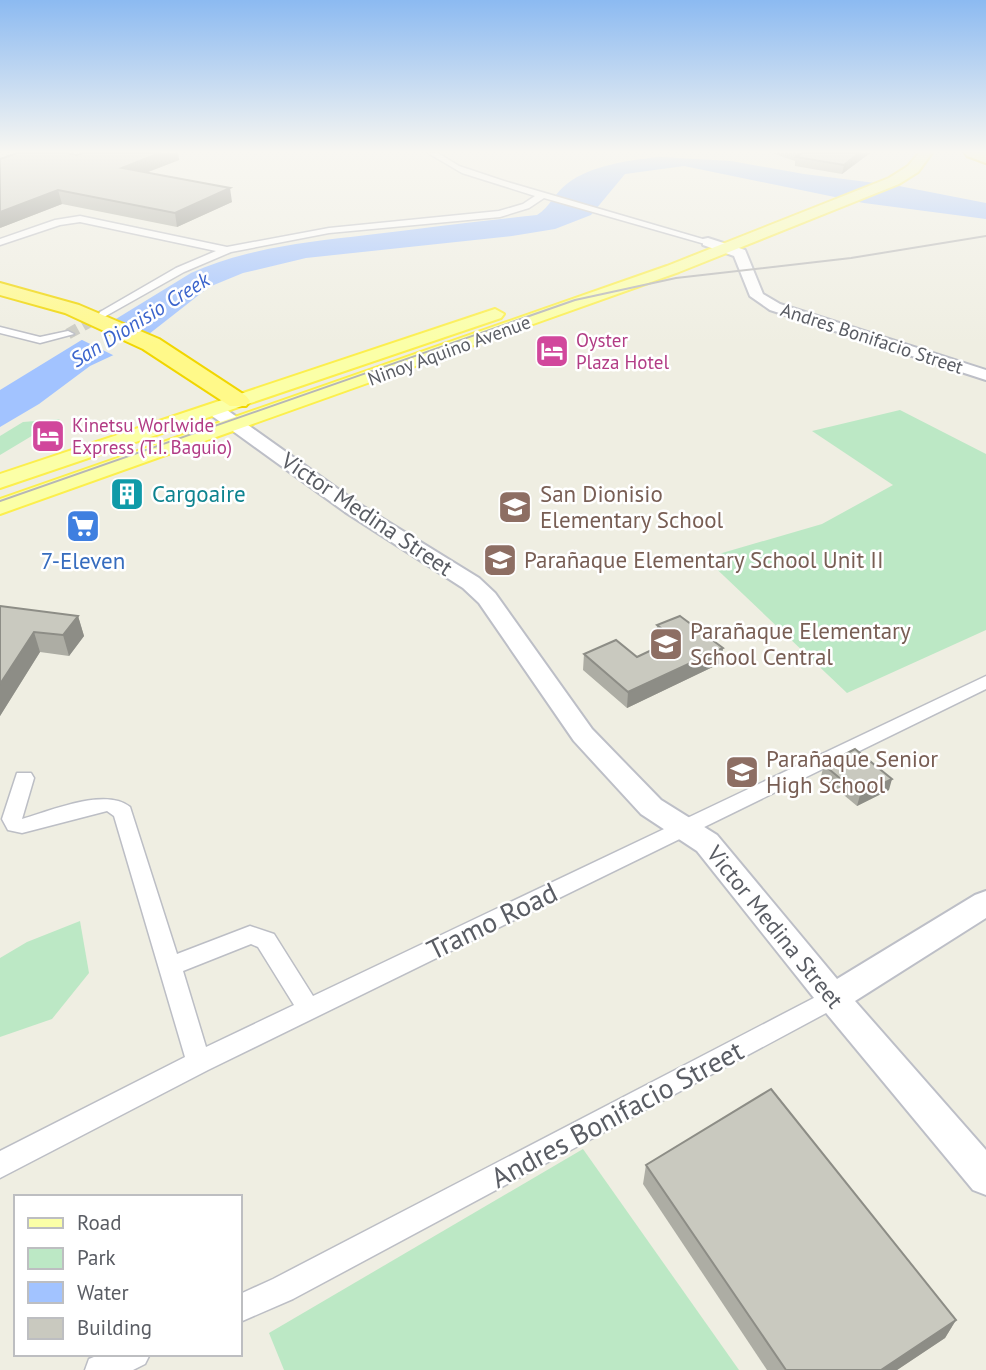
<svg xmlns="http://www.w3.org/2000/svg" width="986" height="1370" viewBox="0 0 986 1370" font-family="'PT Sans',sans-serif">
<rect width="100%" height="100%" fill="#efeee2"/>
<!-- green -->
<g fill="#bce8c5">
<path d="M900,410l86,44v176l-139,63 -142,-135 117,-34 71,-39 -81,-54z"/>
<path d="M60,419l-60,36v-19l23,-14z"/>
<path d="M80,921l9,52 -37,46 -52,18v-79l27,-16z"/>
<path d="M583,1149l156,221h-455l-15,-37z"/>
</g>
<!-- water -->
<path fill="#a2c3ff" d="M660,157l71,4 73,13 95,12 87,17v16l-122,-16 -180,-37 -59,8 -34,41 -36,14 -43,7 -206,22 -63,15 -34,14 -74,58 -45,21 -51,38 -39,23v-37l191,-117c56,-25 116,-31 176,-38 57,-7 113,-14 170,-20 13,-8 18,-23 31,-32 24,-18 62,-23 92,-26z"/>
<!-- pier -->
<path fill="#efeee2" d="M113,318l40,17 -16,13 -20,9 -39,-19z"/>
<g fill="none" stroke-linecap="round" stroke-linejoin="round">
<!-- street-tunnel -->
<path stroke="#cacac2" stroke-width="11" stroke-dasharray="11 6" stroke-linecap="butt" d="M68,334l36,-20"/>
<!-- street casing -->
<g stroke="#bcbec5" stroke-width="3">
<g id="street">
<path d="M428,153h10l21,13 45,15 209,61 -8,2 -161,-46 -15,10 -29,9 -171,16 -98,19 -47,20 -80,45 -5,-3 1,-2 76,-44 40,-17 -136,-29 -20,3 -60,20v-6l55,-19 25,-4 147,31 102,-19 170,-17 24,-7 12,-8 -73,-23z"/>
<path d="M0,327l40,10 28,-6 6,3 -34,9 -40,-10z"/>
<path d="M986,676v13l-778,381 -208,108v-27l185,-94 -71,-241 -7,-5 -85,22 -14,-3 -6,-11 15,-46h14l3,5 -12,41c28,-8 84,-32 108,-12l47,147 73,-28 24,8 39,62zM251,944l7,3 36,58 -88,42 -23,-76z"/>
<path d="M833,988l8,3 4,7 -4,7 -548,294 -53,23v-28l33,-15z"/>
<path d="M101,1354h49l-5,10 -12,6h-48l4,-11z"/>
</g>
</g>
<!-- secondary casing -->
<g stroke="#bdbfc7" stroke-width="4">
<g id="secondary">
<path d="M708,238l37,12 18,44 17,10 206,66v10l-216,-70 -20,-14 -16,-40 -31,-11v-6z"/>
<path d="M214,404l6,1 139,99 120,74 16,15 97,136 69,71 56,35 120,144 138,-84 11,-4v27l-131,83 131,149v45l-13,-5 -151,-182 -125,-157 -56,-37 -67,-73 -95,-138 -16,-15 -118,-76 -137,-99 -3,-4z"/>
</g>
</g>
<!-- primary casing -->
<g stroke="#fcef4d" stroke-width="4">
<g id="primary">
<path d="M919,153h13l-14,19 -19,12 -220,88 -679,242v-15l667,-233 222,-88 19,-12z"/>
<path d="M495,309l9,5 -3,4 -501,170v-14z"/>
</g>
</g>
<!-- highway casing -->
<g stroke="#f1d600" stroke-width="4">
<g id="highway">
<path d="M965,153h21v10l-19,-7z"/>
<path d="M0,283l79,22 80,34 87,57 4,5 -4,5h-16l-87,-57 -78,-36 -65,-18z"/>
</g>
</g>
<!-- street -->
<use href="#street" fill="#fff" fill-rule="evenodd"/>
<!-- secondary -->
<use href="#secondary" fill="#fff" fill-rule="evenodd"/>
<!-- primary -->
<use href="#primary" fill="#fbffa7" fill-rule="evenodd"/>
<!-- highway -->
<use href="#highway" fill="#fff989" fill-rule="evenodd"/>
<!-- tram -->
<path stroke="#b6b6b7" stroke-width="2" d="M0,501l575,-201 101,-22 175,-20 135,-22"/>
</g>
<!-- wall -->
<g fill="#adada4">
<path d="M82,153h96l1,7 -33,13 86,29 -55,25 -115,-23 -62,24z"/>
<path d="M772,153h98l-28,21 -47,-8v-5z"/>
<path d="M0,606l78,10 6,20 -15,20 -29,-4 -40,64z"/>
<path d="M657,625l64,38 -94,45 -44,-38 1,-16 53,3 25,-12 -6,-4z"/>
<path d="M824,765l65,25 -32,16 -36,-30z"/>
<path d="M646,1165l310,155 -11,18 -48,32h-130l-124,-186z"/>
</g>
<!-- shaded-wall -->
<g fill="#8d8d86">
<path d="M160,153h18l1,7 -55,21 -2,-13z"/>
<path d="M859,153h11l-28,21 2,-9z"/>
<path d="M230,188l2,14 -55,25 -2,-14z"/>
<path d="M58,190l4,14 -62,24v-16z"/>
<path d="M78,616l6,20 -15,20 -6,-21z"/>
<path d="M34,632l6,20 -40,64v-32z"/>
<path d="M723,648l-2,15 -94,45 1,-16z"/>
<path d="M892,779l-3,11 -32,16 3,-11z"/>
<path d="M956,1320l-11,18 -48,32h-16z"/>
</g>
<!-- building -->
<g fill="#c9c9bf" stroke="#8d8d86" stroke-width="2">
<path d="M17,153h50l10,2 5,-2h78l-38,15 108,20 -55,25 -117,-23 -58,22v-53z"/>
<path d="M802,153h57l-15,12 -48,-8z"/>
<path d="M0,606l78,10 -15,19 -29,-3 -34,52z"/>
<path d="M680,616l43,32 -95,44 -44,-38 32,-14 21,17 38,-18 -18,-14z"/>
<path d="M855,749l37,30 -32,16 -36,-30z"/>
<path d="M771,1089l185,231 -75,50h-95l-140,-205z"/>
</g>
<!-- sky -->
<linearGradient id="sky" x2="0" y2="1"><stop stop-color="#8cbaf1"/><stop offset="0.44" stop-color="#f8f7f2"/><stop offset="1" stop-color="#f8f7f2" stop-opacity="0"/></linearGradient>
<rect width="986" height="345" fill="url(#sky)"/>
<!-- icons -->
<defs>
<g id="hotel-square" transform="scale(1.75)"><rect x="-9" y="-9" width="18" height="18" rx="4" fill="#d1479c" stroke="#fff"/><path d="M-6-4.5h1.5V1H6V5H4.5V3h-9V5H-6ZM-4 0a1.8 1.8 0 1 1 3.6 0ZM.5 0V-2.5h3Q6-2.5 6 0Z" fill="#fff"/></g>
<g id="building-square" transform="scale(1.75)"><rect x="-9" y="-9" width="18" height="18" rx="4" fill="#0f9aa8" stroke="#fff"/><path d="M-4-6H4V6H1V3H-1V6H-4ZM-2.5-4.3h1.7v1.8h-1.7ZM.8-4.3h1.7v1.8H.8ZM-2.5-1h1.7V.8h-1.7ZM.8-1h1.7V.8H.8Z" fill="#fff"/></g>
<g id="school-square" transform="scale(1.75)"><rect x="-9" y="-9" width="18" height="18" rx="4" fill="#8d6e63" stroke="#fff"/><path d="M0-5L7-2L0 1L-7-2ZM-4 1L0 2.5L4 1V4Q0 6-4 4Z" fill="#fff"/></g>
<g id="supermarket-square" transform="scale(1.75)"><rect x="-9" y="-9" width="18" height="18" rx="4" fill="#3f7fe0" stroke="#fff"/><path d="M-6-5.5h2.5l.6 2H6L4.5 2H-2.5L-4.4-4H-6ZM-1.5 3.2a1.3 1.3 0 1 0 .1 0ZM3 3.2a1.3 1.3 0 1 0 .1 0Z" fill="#fff"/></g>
</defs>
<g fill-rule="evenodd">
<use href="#hotel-square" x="552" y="351"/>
<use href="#hotel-square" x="48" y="436"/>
<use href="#building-square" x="127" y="494"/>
<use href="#school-square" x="515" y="507"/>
<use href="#supermarket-square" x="83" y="526"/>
<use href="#school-square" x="500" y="560"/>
<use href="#school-square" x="666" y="644"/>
<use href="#school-square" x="742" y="772"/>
</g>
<g text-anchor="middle" stroke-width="5" stroke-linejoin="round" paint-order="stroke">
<!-- far-street labels -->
<g font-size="19" fill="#5a5d64" stroke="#fff">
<text transform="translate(872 338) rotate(18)" y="7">Andres Bonifacio Street</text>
<text transform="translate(449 350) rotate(-20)" y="7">Ninoy Aquino Avenue</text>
</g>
<!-- far-hotel labels -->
<g font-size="19" fill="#b23c85" stroke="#fff" text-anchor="start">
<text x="576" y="347">Oyster<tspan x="576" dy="22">Plaza Hotel</tspan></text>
<text x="72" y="432">Kinetsu Worlwide<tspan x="72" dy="22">Express (T.I. Baguio)</tspan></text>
</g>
<!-- far-water labels -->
<g font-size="21" font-style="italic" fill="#3b64cc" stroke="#fff">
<text transform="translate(140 320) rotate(-32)" y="7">San Dionisio Creek</text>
</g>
<!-- culture labels -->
<g font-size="23" fill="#0d838f" stroke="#fff" text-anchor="start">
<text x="152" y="502">Cargoaire</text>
</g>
<!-- education labels -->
<g font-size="23" fill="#785e54" stroke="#fff" text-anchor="start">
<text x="540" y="502">San Dionisio<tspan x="540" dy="26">Elementary School</tspan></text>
<text x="524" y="568">Parañaque Elementary School Unit II</text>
<text x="690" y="639">Parañaque Elementary<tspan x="690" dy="26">School Central</tspan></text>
<text x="766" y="767">Parañaque Senior<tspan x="766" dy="26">High School</tspan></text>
</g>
<!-- street labels -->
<g font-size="23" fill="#5a5d64" stroke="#fff">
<text transform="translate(367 514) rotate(34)" y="8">Victor Medina Street</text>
<text transform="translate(775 927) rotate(51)" y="8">Victor Medina Street</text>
</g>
<!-- shop labels -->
<g font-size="23" fill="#366cbe" stroke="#fff">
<text x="83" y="569">7-Eleven</text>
</g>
<!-- near-street labels -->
<g font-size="28" fill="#5a5d64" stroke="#fff">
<text transform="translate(492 921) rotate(-26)" y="10">Tramo Road</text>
<text transform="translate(617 1114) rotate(-28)" y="10">Andres Bonifacio Street</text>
</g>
</g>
<!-- legend -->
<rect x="14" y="1195" width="228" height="161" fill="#ffffff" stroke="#bdbec1" stroke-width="2"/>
<rect x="28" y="1218" width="35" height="10" fill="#fbffa7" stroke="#bdbec1" stroke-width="2"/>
<text x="77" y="1230" font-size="21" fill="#5a5d64">Road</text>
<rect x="28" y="1248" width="35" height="21" fill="#bce8c5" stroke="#bdbec1" stroke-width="2"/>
<text x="77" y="1265" font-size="21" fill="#5a5d64">Park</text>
<rect x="28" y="1282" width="35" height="21" fill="#a2c3ff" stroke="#bdbec1" stroke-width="2"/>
<text x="77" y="1300" font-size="21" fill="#5a5d64">Water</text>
<rect x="28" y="1318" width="35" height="21" fill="#c9c9bf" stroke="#bdbec1" stroke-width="2"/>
<text x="77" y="1335" font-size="21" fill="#5a5d64">Building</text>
</svg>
